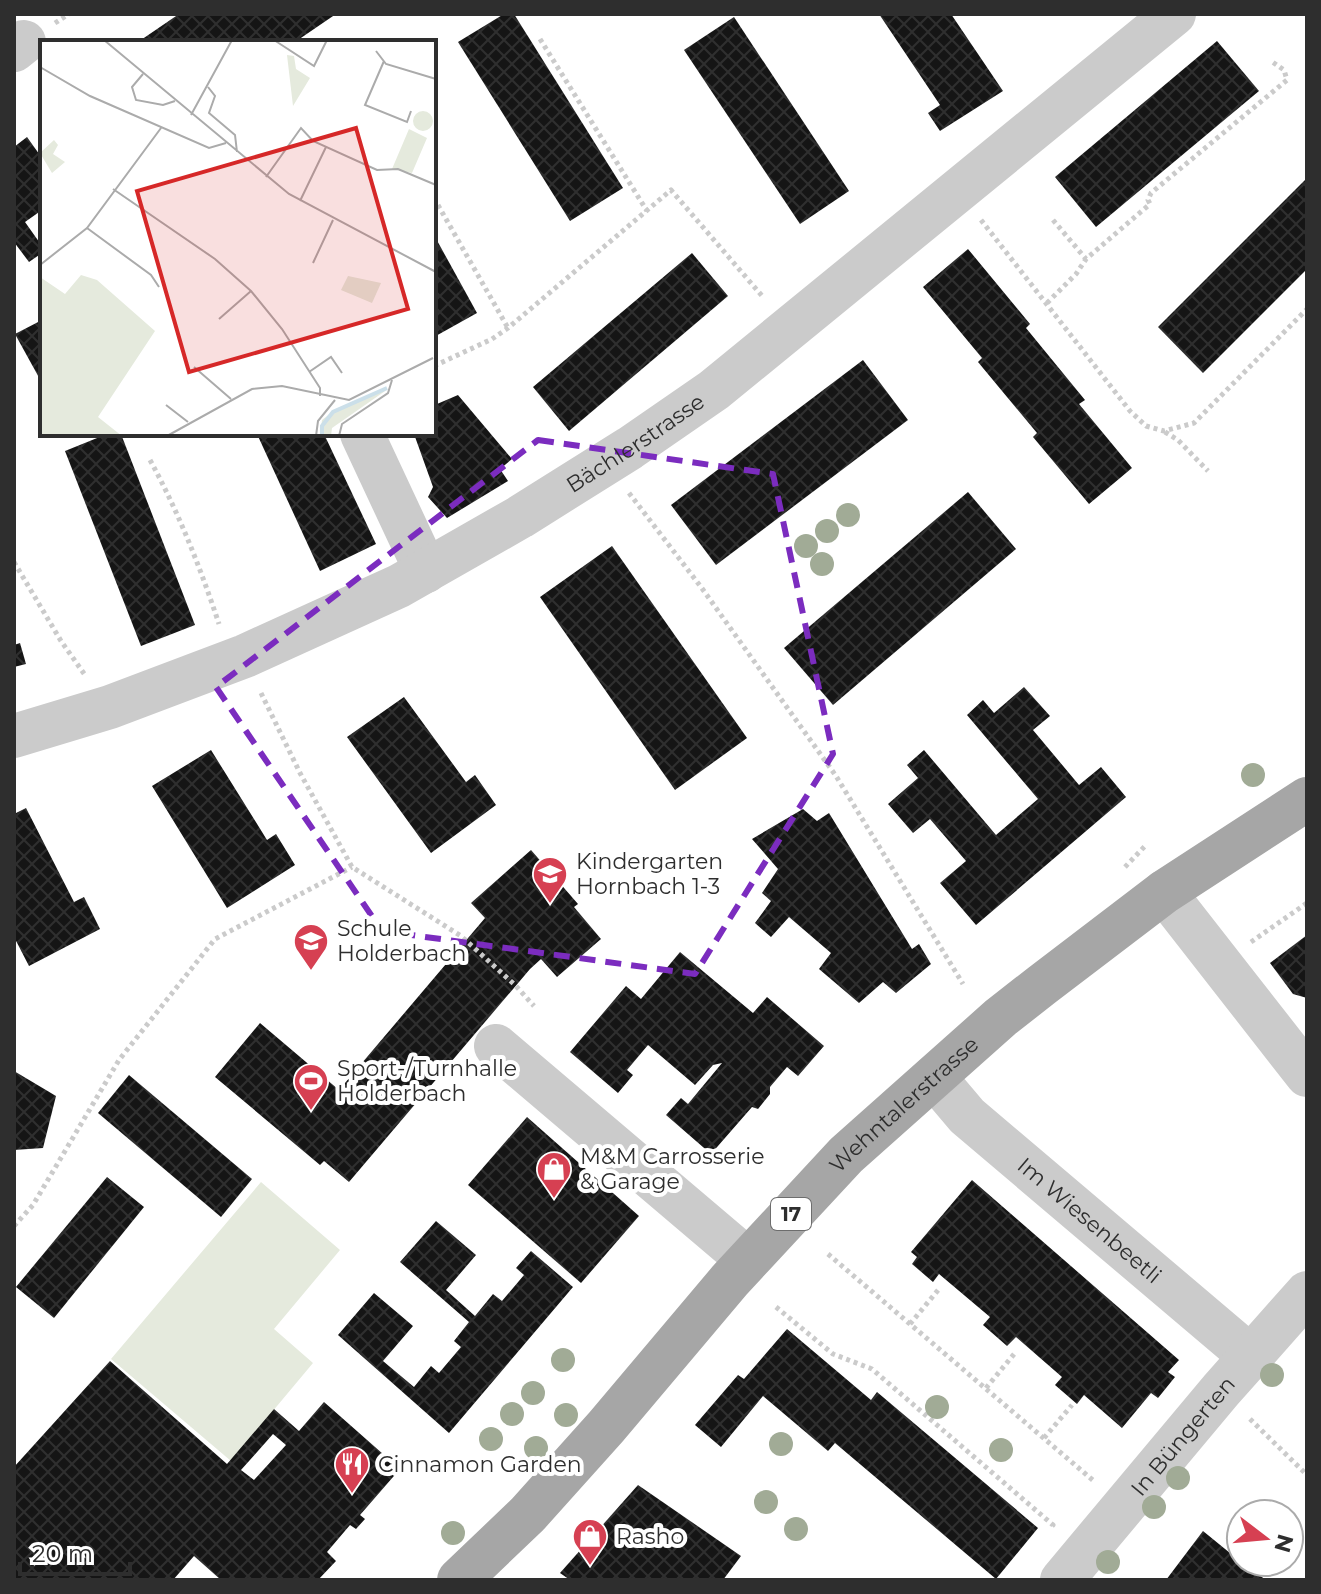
<svg xmlns="http://www.w3.org/2000/svg" width="1321" height="1594" viewBox="0 0 1321 1594" font-family="Montserrat,sans-serif">
<defs>
<pattern id="building-cross-hatch" width="8" height="8" patternUnits="userSpaceOnUse" patternTransform="scale(2)"><rect width="8" height="8" fill="#151515"/><path d="M0 0l8 8M0 8l8-8" fill="none" stroke="#2f2f2f"/></pattern>
</defs>
<rect width="100%" height="100%" fill="#fff"/>
<!-- pitch -->
<path fill="#e5eadd" d="M261,1182l79,68 -66,79 39,34 -82,98 -120,-102z"/>
<!-- building -->
<g fill="url(#building-cross-hatch)" fill-rule="evenodd">
<path d="M179,14h157l-41,28h-157z"/>
<path d="M504,14h10l109,174 -53,33 -112,-179z"/>
<path d="M879,14h72l52,77 -63,40 -12,-18 12,-8z"/>
<path d="M734,17l115,174 -49,33 -116,-174z"/>
<path d="M1217,41l42,50 -163,136 -41,-50z"/>
<path d="M27,137l15,21v52l-17,12 17,24v7l-13,9 -15,-20v-95z"/>
<path d="M1307,178v91l-104,104 -45,-46z"/>
<path d="M434,235l43,78 -43,24z"/>
<path d="M968,249l62,75 -4,4 59,72 -6,4 53,64 -43,36 -56,-67 4,-4 -59,-71 4,-4 -59,-71z"/>
<path d="M692,253l36,43 -159,135 -36,-44z"/>
<path d="M42,320v63l-27,-49z"/>
<path d="M863,360l45,60 -192,145 -45,-60z"/>
<path d="M458,395l54,64 -12,10 8,12 -61,37 -19,-21 5,-10 -19,-53h20v-36l3,6z"/>
<path d="M107,434h14l74,191 -54,21 -76,-195z"/>
<path d="M257,434h67l52,110 -56,27z"/>
<path d="M968,492l48,57 -183,156 -49,-57z"/>
<path d="M612,546l135,192 -72,52 -135,-193z"/>
<path d="M20,643l6,21 -12,3v-22z"/>
<path d="M1024,687l26,29 -17,14 46,55 22,-18 25,30 -150,128 -36,-42 26,-22 -36,-42 -17,14 -25,-29 30,-26 -11,-13 17,-15 72,85 42,-36 -71,-84 16,-15 11,13z"/>
<path d="M404,697l62,85 9,-7 21,30 -65,48 -84,-116z"/>
<path d="M211,750l56,90 9,-6 19,31 -68,43 -75,-122z"/>
<path d="M26,808l48,94 10,-5 16,32 -71,37 -15,-29v-123z"/>
<path d="M803,809l14,12 12,-8 83,136 7,-5 12,20 -35,29 -13,-11 -24,21 -40,-34 12,-16 -42,-36 -18,20 -16,-14 16,-22 -9,-8 16,-24 -26,-30z"/>
<path d="M531,850l47,54 -4,3 27,32 -44,38 -16,-18 -11,10 -181,213 -25,-21 -4,4 -105,-88 45,-54 79,67 146,-172 -14,-15z"/>
<path d="M1307,935v63l-14,-4 -23,-31z"/>
<path d="M680,952l73,61 14,-16 57,49 -26,30 -11,-9 -17,20v7l-12,15 -6,-2 -41,47 -45,-39 15,-17 7,6 34,-41 -9,2 -18,20 -47,-40 -21,25 6,5 -15,18 -48,-41 56,-66 15,13z"/>
<path d="M14,1071l42,25 -13,52 -29,2z"/>
<path d="M129,1075l123,104 -31,38 -123,-104z"/>
<path d="M527,1117l112,99 -58,67 -113,-98z"/>
<path d="M107,1177l37,30 -90,111 -38,-31z"/>
<path d="M972,1180l207,180 -11,12 7,5 -17,21 -7,-5 -29,35 -38,-33 -7,9 -22,-19 7,-8 -46,-40 -9,9 -24,-21 7,-8 -51,-43 -6,8 -21,-18 5,-7 -6,-5z"/>
<path d="M436,1221l40,34 -30,35 29,26 18,-22 9,7 22,-26 -8,-7 15,-17 42,36 -124,146 -111,-98 36,-42 39,33 -30,35 31,26 17,-21 8,7 22,-26 -7,-6 15,-19 -69,-60z"/>
<path d="M787,1329l84,71 6,-8 161,136 -42,51 -161,-136 -7,8 -65,-55 -42,51 -26,-22 43,-50 6,4z"/>
<path d="M110,1361l117,103 47,-55 25,22 25,-29 76,67 -40,46 5,4 -9,10 -6,-4 -23,27 9,9 -18,19h-97l-27,-24 -21,24h-159v-113zM273,1434l13,11 -32,35 -13,-10z"/>
<path d="M638,1485l103,71 -18,24h-153l-10,-7z"/>
<path d="M1203,1531l38,31 25,18h-100z"/>
</g>
<g fill="none" stroke-linecap="round" stroke-linejoin="round">
<!-- path -->
<g stroke="#cbcbcb" stroke-width="5" stroke-dasharray="4 4" stroke-linecap="butt">
<path d="M55,23l14,-9"/>
<path d="M540,39l107,172"/>
<path d="M434,198l74,130"/>
<path d="M981,220l149,191 16,15 18,5 30,-8 113,-114"/>
<path d="M1053,220l33,39"/>
<path d="M1047,303l29,-29 10,-15 64,-55 -2,-4 3,-7 136,-113 -3,-10 -13,-9"/>
<path d="M434,366l58,-27 16,-11 163,-138 92,107"/>
<path d="M1165,432l13,8 30,31"/>
<path d="M150,460c29,53 50,107 69,164"/>
<path d="M629,493l72,94 135,189 127,208"/>
<path d="M14,562l47,79 24,34"/>
<path d="M261,693l39,80 52,94 109,69 54,49 19,21"/>
<path d="M1125,867l21,-22"/>
<path d="M1251,942l56,-39"/>
<path d="M14,1226l19,-21 86,-145 96,-121 137,-72"/>
<path d="M828,1254l267,228"/>
<path d="M776,1307l57,47 39,15 181,156 -3,3"/>
<path d="M910,1324l29,-35"/>
<path d="M986,1388l29,-35"/>
<path d="M1250,1419l57,56"/>
<path d="M1044,1438l28,-33"/>
</g>
<!-- minor -->
<g stroke="#cbcbcb" stroke-width="44">
<path d="M14,50l10,-8"/>
<path d="M362,434l64,137"/>
<path id="s1" d="M14,736l96,-29 135,-51 154,-70 121,-69 110,-69 84,-58 460,-376"/>
<path d="M1164,892l143,183"/>
<path d="M496,1046l252,214"/>
<path id="s2" d="M934,1077l33,39 283,240"/>
<path id="s3" d="M1062,1580l159,-190 86,-97"/>
</g>
<!-- major -->
<path stroke="#a6a6a6" stroke-width="44" id="s4" d="M459,1580l69,-66 78,-87 124,-147 116,-125 155,-138 41,-32 122,-93 143,-93"/>
</g>
<!-- trees -->
<g fill="#a1ab96">
<circle cx="848" cy="515" r="12"/>
<circle cx="827" cy="531" r="12"/>
<circle cx="806" cy="546" r="12"/>
<circle cx="822" cy="564" r="12"/>
<circle cx="1253" cy="775" r="12"/>
<circle cx="563" cy="1360" r="12"/>
<circle cx="1272" cy="1375" r="12"/>
<circle cx="533" cy="1393" r="12"/>
<circle cx="937" cy="1407" r="12"/>
<circle cx="512" cy="1414" r="12"/>
<circle cx="566" cy="1415" r="12"/>
<circle cx="491" cy="1439" r="12"/>
<circle cx="781" cy="1444" r="12"/>
<circle cx="536" cy="1448" r="12"/>
<circle cx="1001" cy="1450" r="12"/>
<circle cx="1178" cy="1478" r="12"/>
<circle cx="766" cy="1502" r="12"/>
<circle cx="1154" cy="1507" r="12"/>
<circle cx="796" cy="1529" r="12"/>
<circle cx="453" cy="1533" r="12"/>
<circle cx="1108" cy="1562" r="12"/>
</g>
<!-- marked area -->
<path fill="none" stroke="#7b2cbf" stroke-width="6" stroke-dasharray="16 10" stroke-linejoin="round" d="M538,440l235,34 60,280 -138,220 -313,-43 -166,-244z"/>
<!-- icons -->
<defs>
<g id="school-pin" transform="scale(1.8)"><path d="M0 17L-7.5 6A9.5 9.5 0 1 1 7.5 6Z" fill="#d64052" stroke="#fff"/><path d="M0-5L7-2L0 1L-7-2ZM-4 1L0 2.5L4 1V4Q0 6-4 4Z" fill="#fff"/></g>
<g id="stadium-pin" transform="scale(1.8)"><path d="M0 17L-7.5 6A9.5 9.5 0 1 1 7.5 6Z" fill="#d64052" stroke="#fff"/><path d="M0-5a6.5 5 0 1 0 0 10a6.5 5 0 1 0 0-10ZM-3.5-1.8h7v3.6h-7Z" fill="#fff"/></g>
<g id="shop-pin" transform="scale(1.8)"><path d="M0 17L-7.5 6A9.5 9.5 0 1 1 7.5 6Z" fill="#d64052" stroke="#fff"/><path d="M-5-2.5h2.3a2.7 3.5 0 0 1 5.4 0H5L5.5 6h-11ZM-1.5-2.5h3a1.5 2.3 0 0 0-3 0Z" fill="#fff"/></g>
<g id="restaurant-pin" transform="scale(1.8)"><path d="M0 17L-7.5 6A9.5 9.5 0 1 1 7.5 6Z" fill="#d64052" stroke="#fff"/><path d="M-5-6h1v4h1v-4h1v4h1v-4h1v5L-1.5 .5V6h-2V.5L-5-1ZM5-6V6H3V1.5H1.5Q1.5-4 5-6Z" fill="#fff"/></g>
</defs>
<g fill-rule="evenodd">
<use href="#school-pin" x="550" y="874"/>
<use href="#school-pin" x="311" y="941"/>
<use href="#stadium-pin" x="311" y="1081"/>
<use href="#shop-pin" x="554" y="1169"/>
<use href="#restaurant-pin" x="352" y="1464"/>
<use href="#shop-pin" x="590" y="1536"/>
</g>
<g text-anchor="middle" stroke-width="8" stroke-linejoin="round" paint-order="stroke">
<!-- shield labels -->
<rect fill="#fff" stroke="#6d6d6d" stroke-width="2" x="771" y="1198" width="40" height="32" rx="6"/>
<g font-size="20" font-weight="bold" fill="#2e2e2e">
<text x="791" y="1221">17</text>
</g>
<!-- street labels -->
<g font-size="22" fill="#2e2e2e" stroke="#fff">
<text dy="8" stroke="none"><textPath href="#s1" startOffset="690">Bächlerstrasse</textPath></text>
<text dy="8" stroke="none"><textPath href="#s4" startOffset="652">Wehntalerstrasse</textPath></text>
<text dy="8" stroke="none"><textPath href="#s2" startOffset="212">Im Wiesenbeetli</textPath></text>
<text dy="8" stroke="none"><textPath href="#s3" startOffset="188">In Büngerten</textPath></text>
</g>
<!-- poi labels -->
<g font-size="22" fill="#2e2e2e" stroke="#fff" text-anchor="start">
<text x="576" y="869">Kindergarten<tspan x="576" dy="25">Hornbach 1-3</tspan></text>
<text x="337" y="936">Schule<tspan x="337" dy="25">Holderbach</tspan></text>
<text x="337" y="1076">Sport-/Turnhalle<tspan x="337" dy="25">Holderbach</tspan></text>
<text x="580" y="1164">M&amp;M Carrosserie<tspan x="580" dy="25">&amp; Garage</tspan></text>
<text x="378" y="1472">Cinnamon Garden</text>
<text x="616" y="1544">Rasho</text>
</g>
</g>
<!-- overview -->
<g transform="translate(40 40)">
<rect width="396" height="396" fill="#fff"/>
<path d="M247,15l7,1 2,13 14,9 -17,28zM369,89l18,9 -15,35 -20,-4zM41,235l16,5 58,51 -57,86 24,19h-82v-159l25,17z" fill="#e5eadd"/>
<path d="M348,349l-56,39 -1,8h-11l2,-16 14,-11z" fill="#e5eadd"/>
<path d="M373 81a10 10 0 1 1 20 0a10 10 0 1 1-20 0ZM14,100l4,5 -5,9 12,8 -13,11 -12,-20z" fill="#e5eadd"/>
<path d="M308,236l33,7 -9,20 -31,-13z" fill="#e5eadd"/>
<path fill="none" stroke="#cbdfe9" stroke-width="4" d="M282,396v-10l11,-14 54,-24"/>
<path fill="none" stroke="#ababab" stroke-width="2" d="M64,0l185,154 147,78M234,0l40,26 13,-26M336,11l10,13 50,15M344,21l-19,44 42,17 4,-11M0,27l50,29 119,52 17,-5M103,34l-11,13 4,13 27,5 12,-4M168,47l7,9 -6,17 26,22 2,17M151,75l41,-75M226,137l35,-49 12,13 64,29 21,-1 38,16M73,149l102,70 36,32 31,38 38,59v8M260,161l26,-54M47,188l64,47 8,12M273,223l20,-43M0,225l47,-37 74,-100M179,279l32,-28M396,301v30M154,327l37,32M269,332l22,-15 11,16M126,365l22,17M127,396l85,-47 30,-3 67,14 84,-42M276,396l2,-15 17,-21M299,396l3,-12 46,-31 4,-13"/>
<path fill="#d62828" fill-opacity="0.15" stroke="#d62828" stroke-width="4" d="M316,88l52,181 -219,63 -52,-181z"/>
<rect width="396" height="396" fill="none" stroke="#2e2e2e" stroke-width="4"/>
</g>
<!-- border -->
<rect width="1321" height="1594" fill="none" stroke="#2e2e2e" stroke-width="32"/>
<!-- north arrow -->
<g transform="translate(1265 1538) rotate(106)"><circle r="38" fill="#ffffff" stroke="#ababab" stroke-width="2"/>
<path d="M0-6L14 30L0 20L-14 30Z" fill="#d64052"/>
<text y="-12" font-size="22" font-weight="bold" text-anchor="middle" fill="#2e2e2e">N</text>
</g>
<!-- scale -->
<path d="M20 1562v12h110v-12" fill="none" stroke="#2e2e2e" stroke-width="4"/>
<text x="32" y="1562" font-size="24" fill="#2e2e2e" stroke="#ffffff" stroke-width="6" paint-order="stroke">20 m</text>
</svg>
